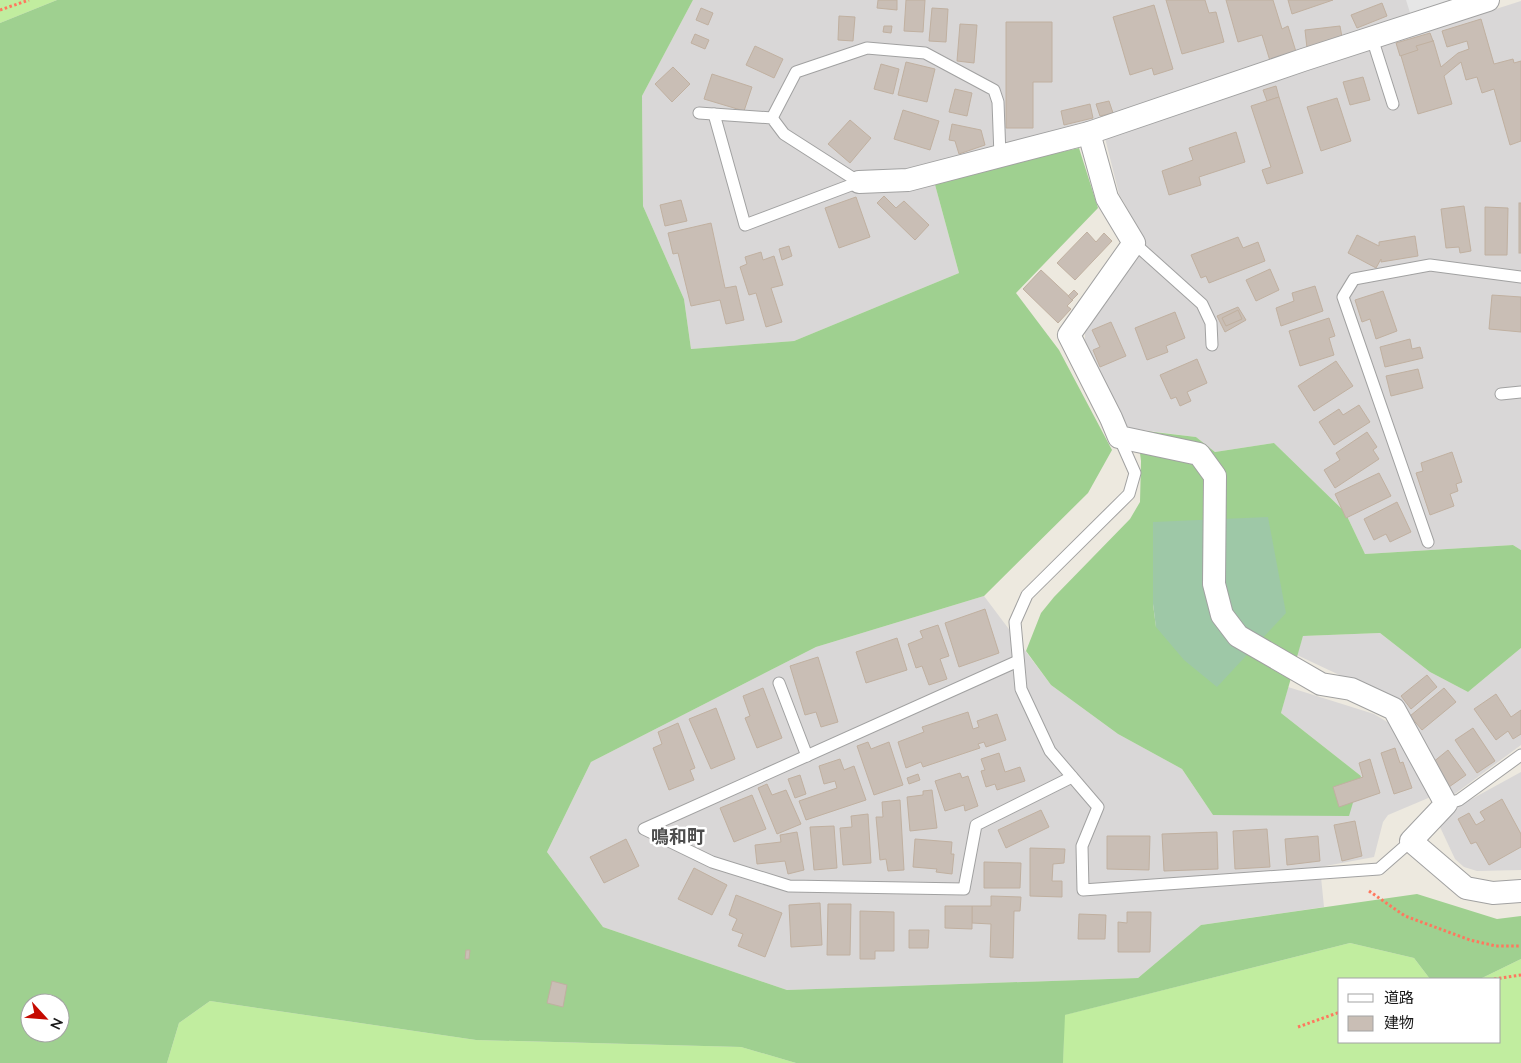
<svg xmlns="http://www.w3.org/2000/svg" width="1521" height="1063" viewBox="0 0 1521 1063" font-family="Lato,'Noto Sans JP',sans-serif">
<rect width="100%" height="100%" fill="#ede9df"/>
<!-- residential -->
<g fill="#d9d7d7">
<path d="M693,0h777l-536,181 25,92 -165,68 -103,8 -7,-50 -41,-93 -1,-110z"/>
<path d="M1521,1v549l-8,-5 -148,9 -20,-42 -71,-69 -59,9 -19,-15 -70,-9 -41,-78v-18l2,-3 55,-95 -23,-40 -15,-60z"/>
<path d="M984,596l67,89 67,49 64,35 31,46 148,-39 -80,-63 7,-26 86,27 15,9 44,73 -45,19 -5,7 -9,35 -54,10 4,40 -123,18 -63,53 -351,12 -184,-63 -56,-75 44,-90 225,-115z"/>
<path d="M1380,633l50,39 38,20 53,-44v97l-69,51 -66,-99 -89,-42 6,-19z"/>
<path d="M1521,772v98l-44,1 -13,-4 -9,-8 -15,-32 8,-15z"/>
</g>
<!-- grass -->
<g fill="#c1ed9f">
<path d="M0,0h57l-57,23z"/>
<path d="M1350,943l64,15 16,21h-90v63h160v-63h-20l41,-20v104h-458l1,-48z"/>
<path d="M210,1001l266,39 265,7 55,16h-629l12,-40z"/>
</g>
<!-- forest -->
<g fill="#9fd090" fill-rule="evenodd">
<path d="M57,0h636l-51,96 1,110 41,93 7,50 103,-8 165,-68 -25,-92 145,-33 19,60 -82,85 43,57 53,100 -24,43 -104,103 -168,51 -225,115 -44,90 56,75 184,63 351,-12 63,-53 216,-31 80,25 24,-3v43l-41,20h-50l-16,-21 -64,-15 -285,72 -2,48h-267l-55,-16 -265,-7 -266,-39 -31,22 -12,40h-167v-1040zM30,1003h30v30h-30z"/>
<path d="M1137,430l59,7 19,15 59,-9 71,69 20,42 148,-9 8,5v98l-53,44 -38,-20 -50,-39 -77,3 -22,77 80,63 -12,40 -136,-1 -31,-46 -64,-35 -67,-49 -25,-34 15,-38 13,-16 76,-78 10,-17 1,-41zM1153,522l3,105 -3,-23z"/>
</g>
<!-- cemetery -->
<path fill="#9ec8a7" d="M1268,517l18,96 -69,74 -33,-27 -28,-33 -3,-23v-82z"/>
<!-- parking -->
<path fill="#e6e6e6" d="M1406,0h43l1,4 -39,12z"/>
<!-- building -->
<g fill="#c9beb5" stroke="#c0b0a0">
<path d="M878,0h19v10l-20,-2z"/>
<path d="M906,0h19l-2,32 -19,-1z"/>
<path d="M1166,0h39l4,13 7,-1 8,30 -42,12z"/>
<path d="M1226,0h47l9,29 6,-3 9,29 -26,9 -9,-29 -24,7z"/>
<path d="M1288,0h45l-41,14z"/>
<path d="M1382,3l5,13 -30,12 -6,-13z"/>
<path d="M1154,5l19,64 -19,6 -2,-7 -22,7 -17,-58z"/>
<path d="M701,8l12,5 -5,12 -12,-5z"/>
<path d="M932,8l16,1 -2,33 -17,-1z"/>
<path d="M839,16l16,1 -2,24 -15,-1z"/>
<path d="M1481,19l13,45 19,-5 1,4 7,-2v80l-11,4 -16,-56 -12,4 -5,-16 -11,3 -5,-18 -17,14 8,28 -34,10 -19,-65 34,-9 8,27 17,-14 11,-4 -2,-8 -20,6 -5,-16z"/>
<path d="M1006,22h46v60h-19v46h-27z"/>
<path d="M960,24l17,1 -3,38 -17,-2z"/>
<path d="M884,26h8l-1,7 -8,-1z"/>
<path d="M1340,26l3,17 -36,5 -2,-18z"/>
<path d="M1430,33l3,8 -17,5 2,4 -18,6 -4,-13z"/>
<path d="M695,34l14,6 -4,9 -14,-6z"/>
<path d="M755,46l28,13 -9,19 -28,-13z"/>
<path d="M906,62l29,7 -8,33 -29,-7z"/>
<path d="M881,64l18,5 -6,25 -19,-5z"/>
<path d="M673,67l17,17 -18,18 -17,-18z"/>
<path d="M712,74l40,13 -8,24 -40,-12z"/>
<path d="M1363,77l7,23 -20,5 -7,-23z"/>
<path d="M1276,86l3,11 -12,4 -4,-11z"/>
<path d="M955,89l17,4 -5,23 -18,-4z"/>
<path d="M1279,97l24,76 -36,11 -5,-14 9,-3 -20,-61z"/>
<path d="M1337,98l14,43 -30,10 -14,-44z"/>
<path d="M1109,101l4,12 -13,3 -4,-12z"/>
<path d="M1090,104l3,14 -29,7 -3,-14z"/>
<path d="M903,110l36,11 -9,29 -36,-11z"/>
<path d="M850,120l21,18 -21,25 -22,-19z"/>
<path d="M952,124l29,6 4,15 -26,9 -4,-13 -6,-1z"/>
<path d="M1236,132l9,30 -46,15 2,8 -32,10 -7,-24 31,-11 -4,-12z"/>
<path d="M884,196l12,12 8,-7 25,24 -14,15 -38,-37z"/>
<path d="M856,197l14,40 -31,11 -14,-40z"/>
<path d="M681,200l6,21 -22,5 -5,-21z"/>
<rect x="1519" y="203" width="2" height="50"/>
<path d="M1464,206l7,45 -11,2 -1,-6 -13,1 -5,-39z"/>
<path d="M1485,207l23,1 -1,47h-22z"/>
<path d="M711,223l14,65 11,-2 8,34 -18,4 -6,-24 -29,6 -13,-53 -5,1 -5,-21z"/>
<path d="M1087,232l9,10 8,-9 8,8 -37,39 -18,-17z"/>
<path d="M1357,235l22,11v-4l36,-6 3,20 -37,6v-3l-5,9 -28,-15z"/>
<path d="M1238,237l5,11 15,-6 7,19 -56,22 -3,-7 -5,2 -10,-23z"/>
<path d="M789,246l3,10 -10,4 -3,-11z"/>
<path d="M761,252l2,8 11,-4 9,29 -12,3 11,34 -16,5 -10,-34 -7,2 -9,-28 7,-3 -2,-7z"/>
<path d="M1270,269l9,21 -23,11 -10,-21z"/>
<path d="M1041,270l32,30 -6,6 4,3 -13,14 -35,-34z"/>
<path d="M1315,286l8,25 -42,15 -5,-18 18,-7 -2,-8z"/>
<path d="M1074,290l4,4 -6,6 -4,-4z"/>
<path d="M1383,291l14,40 -21,8 -6,-20 -8,3 -7,-22z"/>
<path d="M1492,295l29,2v35l-32,-3z"/>
<path d="M1238,307l8,13 -21,12 -8,-16z"/>
<path d="M1238,310l4,9 -16,7 -4,-8z"/>
<path d="M1175,312l10,26 -19,8 2,6 -21,8 -12,-32z"/>
<path d="M1329,318l6,18 -6,2 5,17 -34,11 -11,-35z"/>
<path d="M1111,322l15,34 -26,11 -7,-17 7,-3 -8,-17z"/>
<path d="M1410,339l2,10 8,-2 3,11 -38,9 -5,-20z"/>
<path d="M1197,359l10,24 -20,9 4,9 -11,5 -4,-9 -5,2 -11,-24z"/>
<path d="M1336,361l17,25 -39,25 -16,-25z"/>
<path d="M1418,369l5,19 -32,8 -5,-20z"/>
<path d="M1359,405l11,17 -36,23 -15,-23 20,-13 4,6z"/>
<path d="M1367,432l10,15 -4,3 6,9 -44,29 -11,-18 16,-10 -4,-7z"/>
<path d="M1452,452l10,30 -6,2 2,7 -8,3 4,12 -24,9 -14,-42 7,-2 -2,-8z"/>
<path d="M1379,473l12,23 -45,22 -11,-24z"/>
<path d="M1397,502l14,30 -21,10 -4,-8 -12,6 -10,-21z"/>
<path d="M985,609l14,44 -40,14 -14,-44z"/>
<path d="M938,625l11,31 -9,3 7,20 -18,6 -7,-19 -6,2 -8,-24 15,-6 -3,-7z"/>
<path d="M897,638l10,32 -41,13 -10,-31z"/>
<path d="M818,657l20,65 -17,5 -5,-15 -11,3 -15,-49z"/>
<path d="M1427,675l10,12 -26,22 -10,-13z"/>
<path d="M763,688l19,50 -25,10 -12,-30 5,-2 -7,-20z"/>
<path d="M1444,688l12,14 -34,28 -12,-14z"/>
<path d="M1496,694l15,23 10,-7v24l-8,5 -5,-8 -12,9 -22,-31z"/>
<path d="M716,708l19,51 -24,10 -22,-50z"/>
<path d="M968,712l5,17 6,-2 -2,-6 20,-7 9,26 -20,7 -2,-5 -6,2 2,4 -57,19 -2,-5 -15,6 -8,-26 26,-10 -2,-5z"/>
<path d="M678,723l17,45 -5,2 4,10 -25,10 -16,-42 9,-4 -4,-12z"/>
<path d="M1473,728l22,33 -18,12 -22,-33z"/>
<path d="M868,742l3,7 18,-7 14,43 -29,10 -17,-49z"/>
<path d="M1395,748l5,15 3,-1 9,26 -18,6 -13,-41z"/>
<path d="M1448,750l18,25 -17,12 -17,-24z"/>
<path d="M999,753l6,19 15,-5 5,14 -28,9 -2,-6 -9,3 -5,-16 4,-1 -4,-11z"/>
<path d="M840,759l4,11 10,-4 12,34 -60,20 -7,-19 38,-13 -2,-7 -11,3 -5,-18z"/>
<path d="M1370,759l10,34 -41,14 -6,-20 30,-10 -4,-14z"/>
<path d="M960,773l2,5 6,-2 10,30 -13,5 -1,-6 -19,6 -10,-30z"/>
<path d="M918,774l2,6 -11,4 -2,-6z"/>
<path d="M800,775l6,19 -11,4 -7,-19z"/>
<path d="M767,784l5,11 14,-5 15,34 -24,10 -19,-46z"/>
<path d="M932,790l5,38 -27,3 -3,-34 16,-2v-4z"/>
<path d="M752,795l14,34 -32,13 -14,-34z"/>
<path d="M1502,799l19,35v13l-32,18 -13,-23 -5,2 -13,-25 11,-6 7,12 9,-5 -5,-8z"/>
<path d="M900,800l4,70 -16,1 -2,-12 -6,1 -4,-43h7l-1,-15z"/>
<path d="M1041,810l8,17 -43,21 -8,-18z"/>
<path d="M868,814l3,49 -28,2 -3,-37 12,-1 -1,-11z"/>
<path d="M1355,821l7,35 -20,5 -8,-36z"/>
<path d="M834,826l3,42 -23,2 -4,-43z"/>
<path d="M1267,829l3,38 -35,2 -2,-38z"/>
<path d="M797,832l7,38 -16,4 -3,-13 -28,3 -2,-19 26,-3 -1,-7z"/>
<path d="M1217,832l1,37 -54,2 -2,-37z"/>
<path d="M1107,836h43l-1,34 -42,-1z"/>
<path d="M1318,836l2,25 -33,4 -2,-26z"/>
<path d="M626,839l13,27 -35,17 -14,-26z"/>
<path d="M915,839l37,3 -1,12h3l-2,20 -16,-2 1,-3 -24,-2z"/>
<path d="M1030,848l35,1 -1,14 -11,1 -1,17h10v16l-32,-1z"/>
<path d="M984,862l37,1 -1,25h-36z"/>
<path d="M694,868l33,17 -15,30 -34,-16z"/>
<path d="M736,895l46,18 -17,44 -27,-11 5,-12 -11,-4 5,-11 -8,-4z"/>
<path d="M991,896l30,1 -1,14h-6l-1,47 -23,-1 1,-33 -19,-1v-17h19z"/>
<path d="M820,903l2,42 -31,2 -2,-42z"/>
<path d="M828,904h23l-1,51h-23z"/>
<path d="M945,906h27v23l-27,-1z"/>
<path d="M860,911l34,1v39h-19v8h-15z"/>
<path d="M1127,912h24l-1,40h-32v-30l9,1z"/>
<path d="M1079,914l27,1 -1,24h-27z"/>
<path d="M909,930h20l-1,18h-19z"/>
<path d="M466,950h4l-1,9h-4z"/>
<path d="M552,981l15,4 -4,22 -16,-4z"/>
</g>
<g fill="none" stroke-linecap="round" stroke-linejoin="round">
<!-- service casing -->
<g stroke="#a1a1a1" stroke-width="13">
<g id="service">
<path d="M1372,38l21,66"/>
<path d="M699,113l73,5 12,16 75,48"/>
<path d="M714,114l31,111 114,-43"/>
<path d="M772,118l24,-46 71,-24 58,5 69,37 4,12 2,54"/>
<path d="M1134,243l68,61 9,19 1,22"/>
<path d="M1501,394l20,-2"/>
<path d="M1119,437l16,36 -6,21 -102,101 -12,27 6,67 29,62 48,56 -16,39 1,44 296,-21 32,-28"/>
<path d="M1428,542l-85,-245 11,-18 76,-14 91,12"/>
<path d="M1018,661l-374,168 68,33 77,24 175,3 12,-64 96,-48"/>
<path d="M779,683l28,73"/>
<path d="M1446,804l13,-4 62,-45"/>
</g>
</g>
<!-- minor casing -->
<g stroke="#a1a1a1" stroke-width="24">
<g id="minor">
<path d="M1089,133l18,65 27,45 -65,92 42,83 8,19 80,17 16,22 -1,108 8,31 16,21 83,48 30,5 43,20 52,95 -35,37 55,47 27,5 28,-2"/>
<path d="M859,182l49,-2 181,-47 214,-73 185,-60"/>
</g>
</g>
<!-- path -->
<g stroke="#ff775e" stroke-width="3" stroke-dasharray="2.5 2.5" stroke-linecap="butt">
<path d="M0,10l29,-10"/>
<path d="M1369,891l36,25 65,24 26,6h25"/>
<path d="M1494,979l27,-4"/>
<path d="M1298,1027l42,-15"/>
</g>
<!-- service -->
<use href="#service" stroke="#fff" stroke-width="11"/>
<!-- minor -->
<use href="#minor" stroke="#fff" stroke-width="22"/>
</g>
<g text-anchor="middle" stroke-width="5" stroke-linejoin="round" paint-order="stroke">
<!-- quarter labels -->
<g font-size="18" font-weight="bold" fill="#4d4d4d" stroke="#fff">
<text x="678" y="843">鳴和町</text>
</g>
</g>
<!-- legend -->
<rect x="1338" y="978" width="162" height="65" fill="#ffffff" stroke="#a3a3a3"/>
<rect x="1348" y="994" width="25" height="8" fill="#ffffff" stroke="#a3a3a3"/>
<text x="1384" y="1003" font-size="15" fill="#1a1a1a">道路</text>
<rect x="1348" y="1016" width="25" height="15" fill="#c9beb5" stroke="#a3a3a3"/>
<text x="1384" y="1028" font-size="15" fill="#1a1a1a">建物</text>
<!-- north arrow -->
<g transform="translate(45 1018) rotate(116)"><circle r="24" fill="#ffffff" stroke="#a3a3a3"/>
<path d="M0-4L9 19L0 12L-9 19Z" fill="#c50a00"/>
<text y="-8" font-size="14" font-weight="bold" text-anchor="middle" fill="#1a1a1a">N</text>
</g>
</svg>
